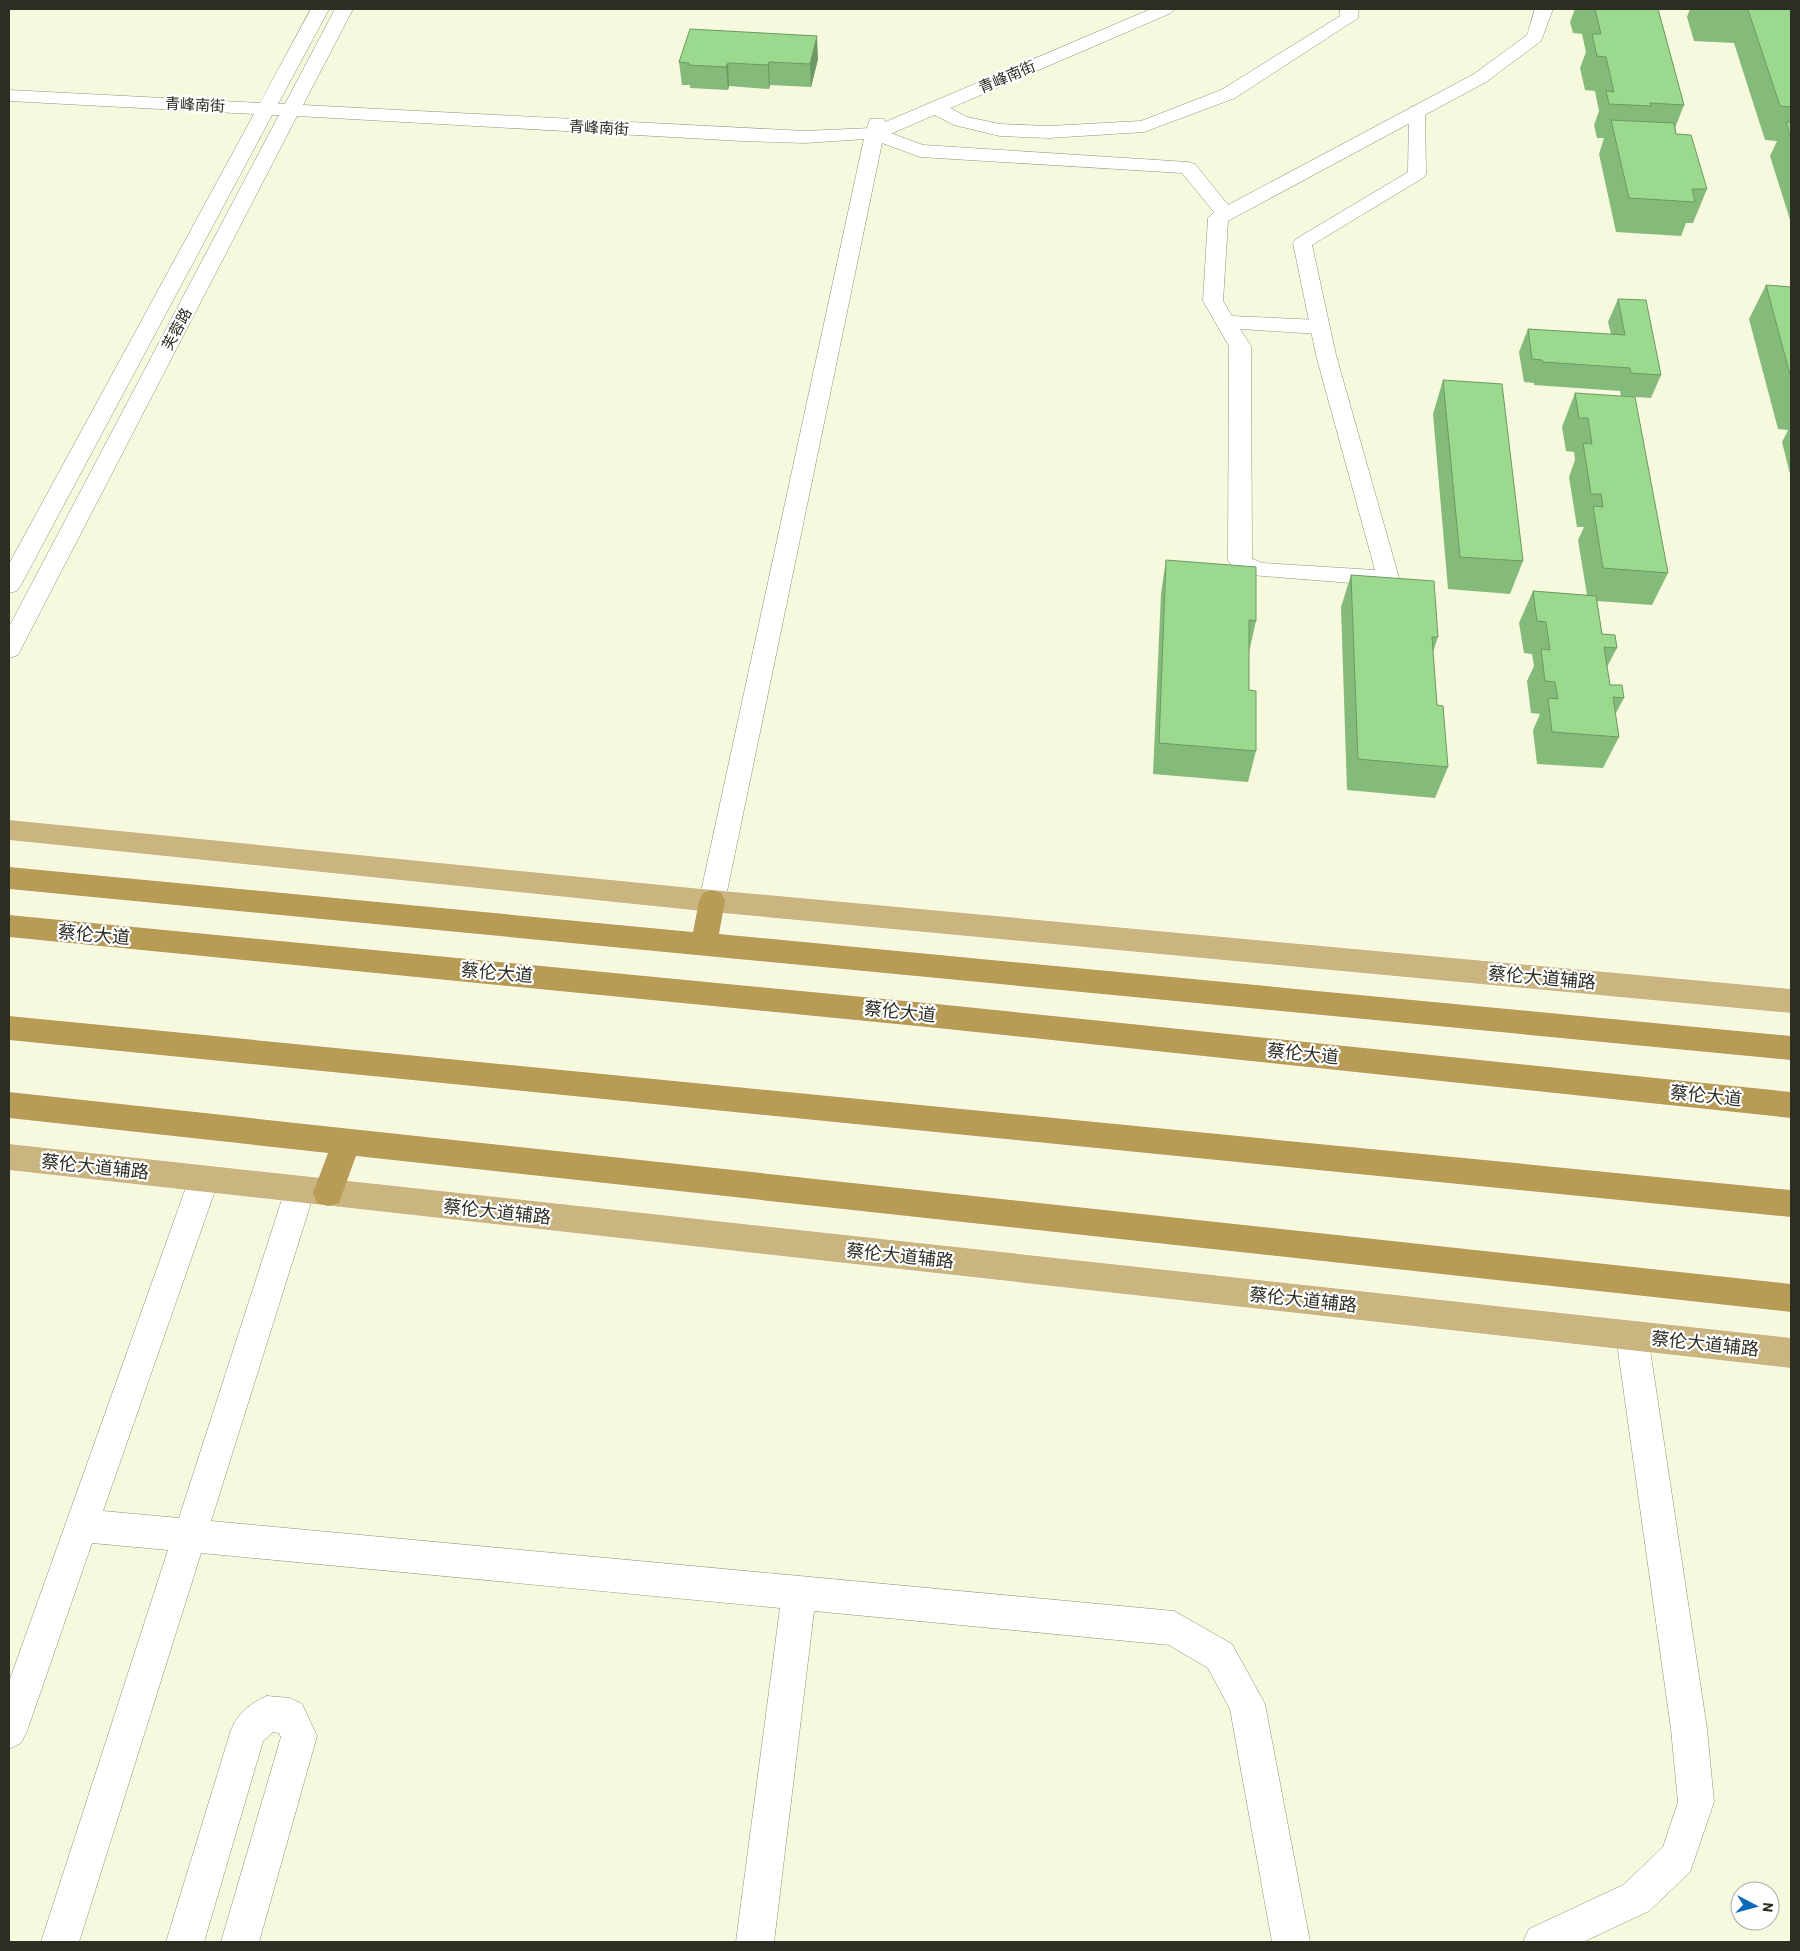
<svg xmlns="http://www.w3.org/2000/svg" width="1800" height="1951" viewBox="0 0 1800 1951" font-family="Barlow,'Noto Sans SC',sans-serif">
<rect width="100%" height="100%" fill="#f6f9dd"/>
<g fill="none" stroke-linecap="round" stroke-linejoin="round">
<!-- service casing -->
<g stroke="#8f9279" stroke-width="1">
<path id="service" d="M1417,106l6,1 2,4 1,63 -3,4 -111,67 24,110 63,223 -3,5 -8,3 -137,-11 -18,-10 -4,-5 4,-5 7,-2 22,10 113,7 -59,-215 -23,-112 3,-4 112,-67 1,-61 2,-4z"/>
</g>
<!-- minor casing -->
<g stroke="#8f9279" stroke-width="1">
<g id="minor">
<path d="M1340,9h18v9l-123,80 -91,34 -95,6 -49,-2 -46,-11 -25,-13 -2,-4 2,-4h14l24,13 33,7 49,2 92,-5 80,-31 119,-74z"/>
<path d="M1535,9h18l-12,32 -55,41 -258,139 -5,80 9,15 87,4 7,2 3,5 -3,5 -7,2 -79,-5 11,17 1,214 -4,6 -8,2 -8,-2 -4,-6 1,-214 -26,-45 5,-83 6,-6 -32,-39 -262,-16 -38,-14 -157,758 -4,8 -9,3 -9,-3 -4,-8 166,-767 5,-15h14l2,4 -1,8 38,14 265,17 7,2 33,41 246,-131 53,-39z"/>
<path d="M204,1166l10,4 5,9 -116,332 76,7 106,-328 4,-10 11,-3 11,3 4,10 -104,331 963,90 58,33 33,60 45,238h-38l-42,-233 -22,-41 -39,-23 -355,-34 -40,331h-38l44,-334 -579,-55 -122,389h-38l127,-392 -76,-7 -65,188 -6,12 -12,6v-67l180,-503 5,-9z"/>
<path d="M1632,1321l11,4 5,11 59,393 7,73 -24,70 -41,39 -66,31h-60l6,-13 94,-44 40,-38 15,-45 -7,-73 -55,-393 5,-11z"/>
<path d="M267,1696l23,2 12,6 15,32 -58,206h-38l60,-205 -2,-4 -6,-1 -10,9 -59,201h-38l65,-212c7,-17 19,-27 36,-34z"/>
</g>
</g>
<!-- tertiary casing -->
<g stroke="#8f9279" stroke-width="1">
<path id="tertiary" d="M311,9h18l-51,95h7l50,-95h18l-50,96 502,26 66,-3 280,-119h23l-3,4 -290,125 -76,5 -63,-2 -445,-25 -276,533 -3,6 -9,3v-31l270,-512h-7l-251,470 -4,6 -8,2v-29l245,-450 -245,-13v-11l251,13z"/>
</g>
<!-- primary casing -->
<g stroke="#fff" stroke-width="1">
<g id="primary">
<path d="M9,820l703,70 1079,99v24l-1079,-101 -703,-72z"/>
<path d="M9,1144l1782,194v30l-1782,-198z"/>
</g>
</g>
<!-- trunk casing -->
<g stroke="#fff" stroke-width="1">
<g id="trunk">
<path d="M9,867l684,65 6,-31 4,-8 9,-3 9,3 4,8 -6,33 1072,102v24l-1782,-171z"/>
<path d="M9,915l928,89 854,88v26l-854,-90 -928,-91z"/>
<path d="M9,1016l1782,174v27l-1782,-177z"/>
<path d="M9,1092l1782,192v28l-1435,-156 -17,47 -11,3 -11,-3 -4,-10 15,-40 -319,-35z"/>
</g>
</g>
<!-- service -->
<use href="#service" fill="#fff" fill-rule="evenodd"/>
<!-- minor -->
<use href="#minor" fill="#fff" fill-rule="evenodd"/>
<!-- tertiary -->
<use href="#tertiary" fill="#fff" fill-rule="evenodd"/>
<!-- primary -->
<use href="#primary" fill="#cab47f" fill-rule="evenodd"/>
<!-- trunk -->
<use href="#trunk" fill="#b89b54" fill-rule="evenodd"/>
</g>
<!-- wall -->
<g fill="#85bb7a">
<path d="M1575,9h83l26,96 -9,23 1,6 31,55 -14,34h-7l-5,13 -65,-4 -17,-78 5,-16h-7l-3,-13 5,-14 -4,-20 -10,-1 -5,-22 6,-16 -4,-18 -9,-1 -3,-11z"/>
<path d="M1690,9h101v214l-21,-67 7,-15 -12,-1 -31,-97 -40,-2 -7,-24z"/>
<path d="M818,59l-7,28 -41,-2 -1,4 -40,-3 -1,4 -38,-2v-3h-8l-3,-23z"/>
<path d="M1766,285l25,2v191l-9,-36 6,-12 -10,-1 -29,-110z"/>
<path d="M1618,299l43,76 -10,23 -30,-2 -1,-5 -86,-6v-2l-10,-1 -5,-30 9,-23 83,5 -3,-12z"/>
<path d="M1443,380l80,181 -13,33 -62,-5 -15,-175z"/>
<path d="M1575,393l93,180 -16,32 -55,-4 5,33 15,14 -10,19 3,18 14,13 -9,17 4,22 -16,31 -66,-4 -4,-34 7,-16 -9,-1 -4,-32 7,-15 -2,-12 -8,-1 -5,-30 14,-32 54,4 -9,-55 6,-13h-7l-8,-50 6,-17 -1,-8 -8,-1 -4,-24z"/>
<path d="M1166,560l90,61 -7,31v38l7,61 -8,31 -95,-8 8,-181z"/>
<path d="M1351,575l87,62 -5,15 4,53 11,62 -13,31 -88,-8 -6,-183z"/>
</g>
<!-- shaded-wall -->
<g fill="#6c9963">
<path d="M817,36l1,23 -7,28 -1,-23z"/>
<path d="M769,62l1,23 -1,4 -1,-24z"/>
<path d="M728,63l1,23 -1,4 -2,-23z"/>
</g>
<!-- building -->
<g fill="#9bda8e" stroke="#6c9963">
<path d="M1595,9h63l26,96 -34,-2 1,3 -42,-2 -3,-13 8,1 -8,-35 -9,-1 -5,-22h9z"/>
<path d="M1731,9h60v98l-11,-1 -32,-96z"/>
<path d="M690,29l127,7 -7,28 -41,-2 -1,3 -40,-2 -2,4 -38,-2 1,-2 -10,-1z"/>
<path d="M1611,120l63,3 2,11 15,1 16,54h-15l3,13 -66,-4z"/>
<path d="M1786,122h5v17z"/>
<path d="M1766,285l25,2v91z"/>
<path d="M1618,299l28,1 15,75 -30,-2 -1,-5 -87,-6 -1,-2 -10,-1 -4,-30 97,6z"/>
<path d="M1443,380l59,4 21,177 -63,-4z"/>
<path d="M1575,393l60,4 33,176 -65,-5 -10,-62 10,1 -2,-13h-10l-8,-51 9,1 -4,-26h-9z"/>
<path d="M1166,560l90,7v54l-7,-1v70l7,1v60l-97,-8z"/>
<path d="M1351,575l83,6 4,56h-6l5,68 6,1 5,61 -90,-8z"/>
<path d="M1533,591l63,5 6,38 13,1 2,13 -13,-1 6,38h12l2,13 -11,-1 6,40 -67,-5 -4,-34 10,1 -3,-17 -10,-1 -4,-32 9,1 -4,-28 -9,-1z"/>
</g>
<g text-anchor="middle" stroke-width="4.5" stroke-linejoin="round" paint-order="stroke">
<!-- far-street labels -->
<g font-size="15" fill="#2c2d23" stroke="#fff">
<text transform="translate(1007 77) rotate(-23)" y="5">青峰南街</text>
<text transform="translate(195 105) rotate(3)" y="5">青峰南街</text>
<text transform="translate(599 128) rotate(3)" y="5">青峰南街</text>
<text transform="translate(177 329) rotate(-62)" y="5">芙蓉路</text>
</g>
<!-- street labels -->
<g font-size="18" fill="#2c2d23" stroke="#fff">
<text transform="translate(94 935) rotate(5)" y="6">蔡伦大道</text>
<text transform="translate(497 973) rotate(5)" y="6">蔡伦大道</text>
<text transform="translate(1542 978) rotate(5)" y="6">蔡伦大道辅路</text>
<text transform="translate(900 1012) rotate(6)" y="6">蔡伦大道</text>
<text transform="translate(1303 1054) rotate(6)" y="6">蔡伦大道</text>
<text transform="translate(1706 1096) rotate(6)" y="6">蔡伦大道</text>
<text transform="translate(95 1167) rotate(6)" y="6">蔡伦大道辅路</text>
<text transform="translate(497 1212) rotate(6)" y="6">蔡伦大道辅路</text>
<text transform="translate(900 1256) rotate(6)" y="6">蔡伦大道辅路</text>
<text transform="translate(1303 1300) rotate(6)" y="6">蔡伦大道辅路</text>
<text transform="translate(1705 1344) rotate(6)" y="6">蔡伦大道辅路</text>
</g>
</g>
<!-- border -->
<rect width="1800" height="1951" fill="none" stroke="#2c2d23" stroke-width="20"/>
<!-- north arrow -->
<g transform="translate(1755 1906) rotate(96)"><circle r="24" fill="#ffffff" stroke="#ababa7"/>
<path d="M0-4L9 19L0 12L-9 19Z" fill="#0a6ab7"/>
<text y="-8" font-size="14" font-weight="bold" text-anchor="middle" fill="#2c2d23">N</text>
</g>
</svg>
